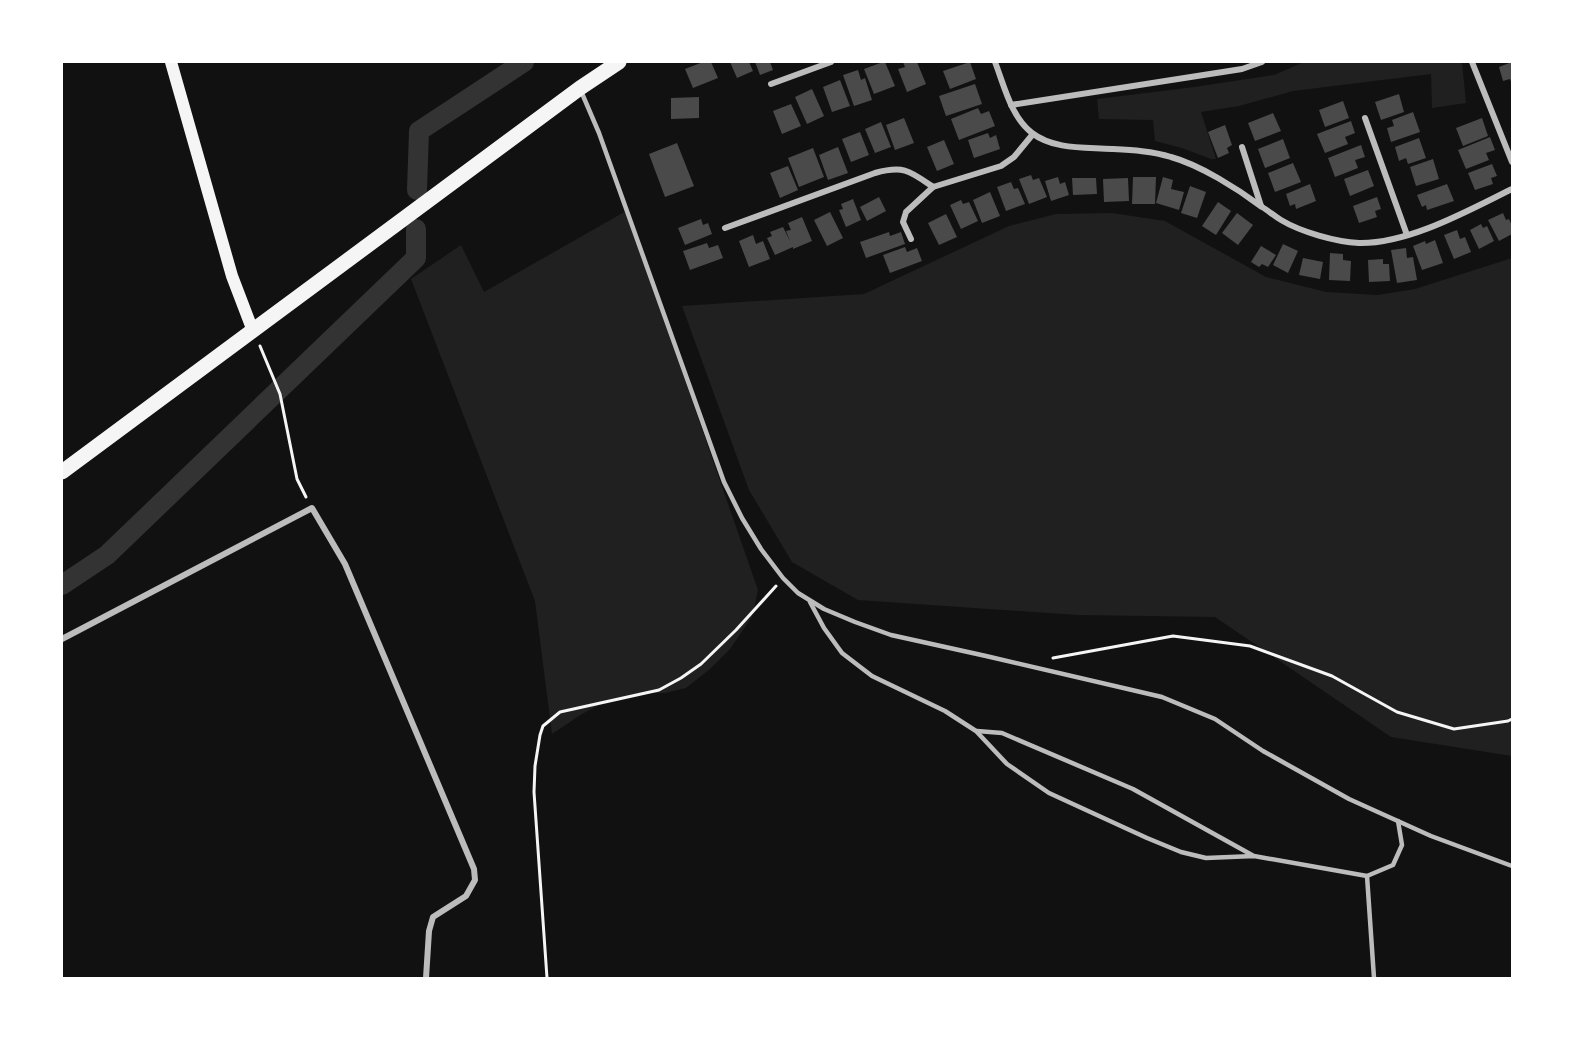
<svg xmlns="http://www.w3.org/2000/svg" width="1574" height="1040" viewBox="0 0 1574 1040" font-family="Lora,serif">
<rect width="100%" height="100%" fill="#111"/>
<!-- green -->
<g fill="#202020">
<path d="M1304,62h158l4,41 -34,5 -1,-34 -138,17 -54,15 -38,6 15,47h-5l-29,-11 -27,-7 -2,-21 -54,-1 -2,-20 97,-12 80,-12z"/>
<path d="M626,211l132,379 -6,27 -22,32 -20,20 -24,19 -21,5h-26l-32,8 -25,13 -30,20 -17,-133 -124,-322 50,-34 23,47z"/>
<path d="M1112,213l53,8 101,56 60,15 52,3 37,-6 97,-31v498l-121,-19 -176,-120 -137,-2 -220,-15 -66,-38 -43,-72 -67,-184 182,-12 145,-68 47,-12z"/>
</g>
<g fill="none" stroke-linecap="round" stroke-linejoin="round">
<!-- canal -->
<g stroke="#333" stroke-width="20">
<path d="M417,190l2,-59 105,-69"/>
<path d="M62,585l45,-30 309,-297v-29"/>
</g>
</g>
<!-- building -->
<g fill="#4a4a4a">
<path d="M703,62h8l7,16 -25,10 -8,-19z"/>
<path d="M730,62h19l4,9 -16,7z"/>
<path d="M755,62h15l3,8 -13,5z"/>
<path d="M883,62h2l10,24 -21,8 -10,-25z"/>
<path d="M903,62h14l9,22 -19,8 -9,-23 7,-2z"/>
<path d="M970,62l6,17 -26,10 -7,-18z"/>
<path d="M1512,62v23l-2,-6 -7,2 -4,-14z"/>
<path d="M858,70l3,10 4,-2 7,22 -18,6 -11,-31z"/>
<path d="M840,80l10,26 -18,6 -9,-25z"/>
<path d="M975,84l7,20 -36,12 -7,-20z"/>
<path d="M812,89l12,27 -17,8 -12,-27z"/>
<path d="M1399,94l5,18 -23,8 -6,-18z"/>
<path d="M699,97v21l-28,1v-21z"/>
<path d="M1343,101l6,17 -24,9 -6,-17z"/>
<path d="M791,104l10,22 -19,8 -9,-23z"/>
<path d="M978,108l3,6 8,-3 6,15 -36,14 -8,-21z"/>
<path d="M1413,112l7,20 -29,10 -4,-14 7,-2 -2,-6z"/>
<path d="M1273,113l8,18 -26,10 -7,-18z"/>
<path d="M904,118l10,25 -19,7 -9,-25z"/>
<path d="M1482,118l6,18 -25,10 -7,-18z"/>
<path d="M1351,121l4,12 -10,4 3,7 -23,9 -8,-19z"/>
<path d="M881,122l10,25 -16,6 -10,-24z"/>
<path d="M1225,125l7,20 -5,3 2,5 -11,5 -10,-26z"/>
<path d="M860,132l9,23 -18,7 -9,-23z"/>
<path d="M988,133l2,5 6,-3 4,14 -26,9 -6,-18z"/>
<path d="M1490,137l5,13 -9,3 3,7 -23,9 -8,-19z"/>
<path d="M1419,138l7,20 -18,6 -2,-6 -7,3 -4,-14z"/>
<path d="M1283,139l7,19 -25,10 -7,-19z"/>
<path d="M944,140l10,24 -17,7 -10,-24z"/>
<path d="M677,143l17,43 -29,11 -16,-43z"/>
<path d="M1361,145l4,12 -10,3 3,8 -23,9 -7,-19z"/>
<path d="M838,147l10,26 -20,7 -9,-25z"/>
<path d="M813,148l11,29 -25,10 -11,-29z"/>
<path d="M1433,159l6,20 -23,7 -6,-19z"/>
<path d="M1293,163l8,19 -26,10 -7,-19z"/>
<path d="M1492,164l5,12 -6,2 2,6 -18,6 -7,-17z"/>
<path d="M788,166l10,24 -18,8 -10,-25z"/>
<path d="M1368,170l6,16 -24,10 -6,-17z"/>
<path d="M1031,175l2,5 6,-2 8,19 -18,7 -10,-25z"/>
<path d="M1058,177l2,7 5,-2 4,13 -18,6 -6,-20z"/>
<path d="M1133,177h23l-1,27h-23z"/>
<path d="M1163,177l10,3 -2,9 13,3 -5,18 -23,-7z"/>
<path d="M1072,178h24l1,16 -24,1z"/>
<path d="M1128,178l1,23 -25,1 -1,-23z"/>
<path d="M1011,182l3,7 4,-1 7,16 -19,7 -9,-24z"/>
<path d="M1310,184l6,17 -20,8 -1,-5 -5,2 -4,-12z"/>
<path d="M1447,184l7,17 -27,9 -1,-5 -4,2 -5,-12z"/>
<path d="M1190,186l16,6 -9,26 -16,-5z"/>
<path d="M990,192l10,24 -18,7 -9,-23z"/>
<path d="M879,197l7,14 -19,10 -7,-14z"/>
<path d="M1377,197l4,12 -6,2 2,6 -18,6 -6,-17z"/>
<path d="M853,199l8,21 -15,7 -7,-17 4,-1 -2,-5z"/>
<path d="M961,200l2,4 6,-2 9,19 -17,8 -11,-24z"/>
<path d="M1218,202l13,9 -15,24 -14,-9z"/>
<path d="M830,212l13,26 -16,8 -13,-26z"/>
<path d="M1237,213l16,12 -15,20 -16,-12z"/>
<path d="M1503,213l3,7 3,-1 3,7v8l-13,7 -11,-21z"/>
<path d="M946,214l11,23 -18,8 -11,-22z"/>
<path d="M802,217l10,24 -19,8v-2l-18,8 -8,-17 5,-2 -2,-4 13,-5 7,14 -4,-10 5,-1 -3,-7z"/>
<path d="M701,219l2,6 5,-2 4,11 -27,11 -7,-17z"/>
<path d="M1481,224l2,4 4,-2 7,15 -15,8 -9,-19z"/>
<path d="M1457,230l3,9 5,-2 6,15 -17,7 -10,-24z"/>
<path d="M889,232l1,4 11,-4 4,12 -39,14 -6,-16z"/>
<path d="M753,235l3,9 7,-3 7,18 -21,8 -10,-26z"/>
<path d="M1435,240l8,23 -21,7 -9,-24 12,-5 1,3z"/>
<path d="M707,243l2,5 9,-3 5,13 -33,12 -7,-19z"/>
<path d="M1283,244l15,7 -10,22 -15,-8z"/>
<path d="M1261,246l15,9 -8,12 -6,-3 -3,3 -8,-5z"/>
<path d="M905,247l2,5 10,-4 5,13 -32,12 -7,-18z"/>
<path d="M1406,248l1,10 6,-1 4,23 -20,3 -6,-33z"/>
<path d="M1330,253l13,1v6l8,1 -1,20 -21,-1z"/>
<path d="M1303,258l20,4 -3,17 -21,-4z"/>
<path d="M1383,259v5h6l1,17 -21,1 -1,-22z"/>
</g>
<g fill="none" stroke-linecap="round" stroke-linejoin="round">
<!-- path -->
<g stroke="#f5f5f5" stroke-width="3">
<path d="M260,346l20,48 17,85 9,18"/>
<path d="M1053,658l120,-22 77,10 82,30 65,36 57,17 54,-8 4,-2"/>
<path d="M547,978l-13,-186 1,-26 5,-31 3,-9 17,-14 99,-22 22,-12 20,-14 35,-34 40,-44"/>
</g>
<!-- service -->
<g stroke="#bcbcbc" stroke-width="4.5">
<path d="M581,91l18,42 125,349 18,36 19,31 22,29 15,15 26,16 31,13 36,13 95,21 176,41 53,22 48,32 86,48 82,37 81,30"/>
<path d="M810,602l14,26 18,25 30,23 73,35 31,20 31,33 42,29 98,45 34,14 25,6 48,-2 113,20 26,-11 9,-20 -4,-24"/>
<path d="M977,731l25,2 131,56 119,66"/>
<path d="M1367,876l7,102"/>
</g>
<!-- minor -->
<g stroke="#bcbcbc" stroke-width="6">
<path d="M995,62c9,23 16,55 37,71 22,17 54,14 80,16 19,1 40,2 59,8 29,8 67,32 91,50 7,4 12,9 19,13 20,12 55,22 78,23 50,1 110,-33 153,-54"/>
<path d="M1472,62l40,100"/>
<path d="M771,84l60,-22"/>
<path d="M1011,105l231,-36 20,-7"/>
<path d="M1365,118l42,117"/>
<path d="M1242,147l19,59"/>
<path d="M725,228l150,-55c29,-8 35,-2 58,14l68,-21 13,-9 19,-23"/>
<path d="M911,239l-8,-17 3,-10 27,-25"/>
<path d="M62,639l250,-131 33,56 129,305 1,11 -9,16 -33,21 -4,14 -3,47"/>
</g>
<!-- secondary -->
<path stroke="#f5f5f5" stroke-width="12" d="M171,62l61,214 21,55"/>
<!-- primary -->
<path stroke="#f5f5f5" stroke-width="15" d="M62,472l518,-384 39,-26"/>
</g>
<!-- border -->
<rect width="1574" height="1040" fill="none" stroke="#ffffff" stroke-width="126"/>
</svg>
